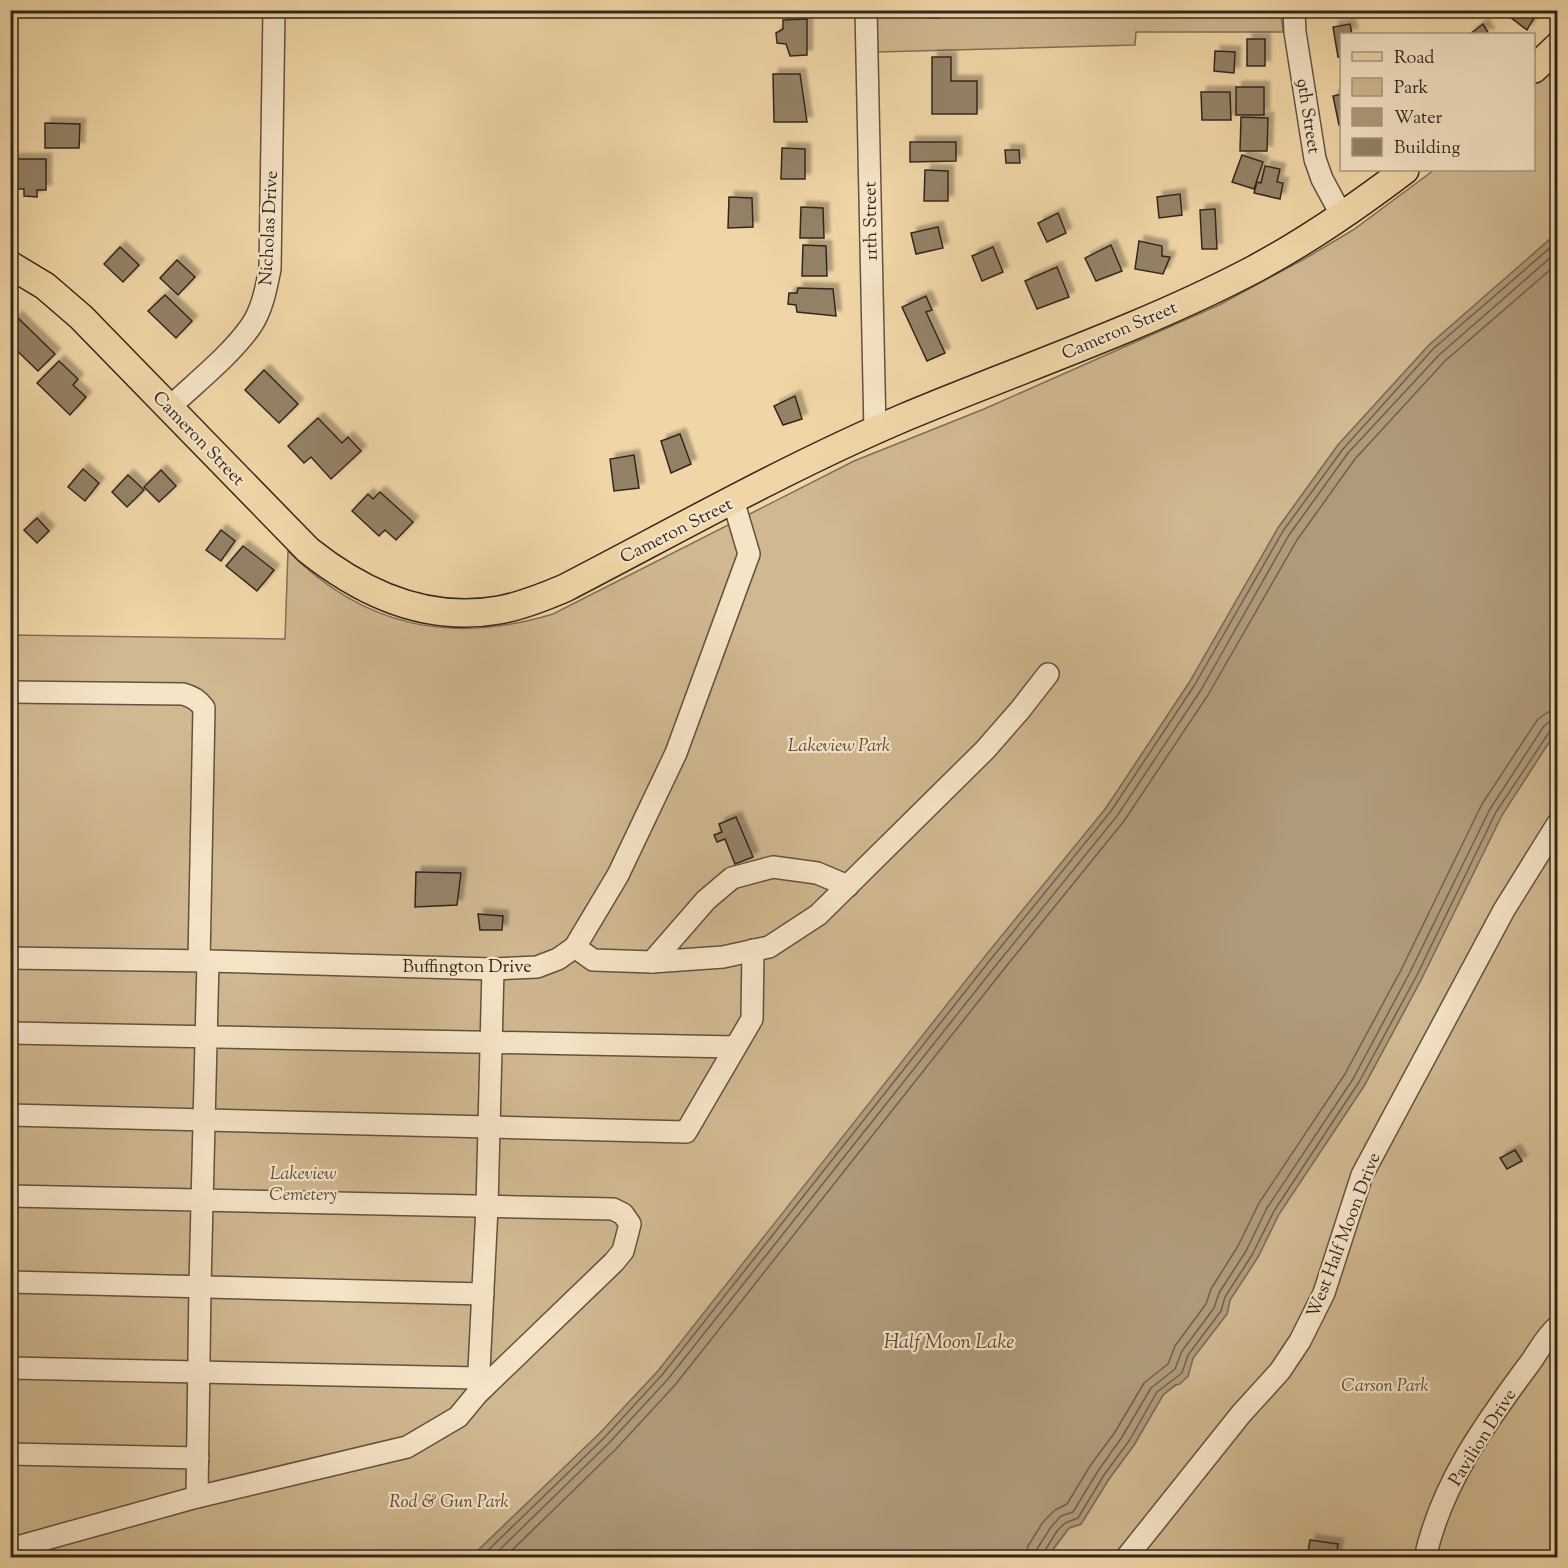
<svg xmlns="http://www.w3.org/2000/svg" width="1568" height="1568" viewBox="0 0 1568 1568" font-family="'Sorts Mill Goudy',serif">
<defs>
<filter id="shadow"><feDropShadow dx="5.5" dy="-5.5" stdDeviation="1.5" flood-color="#0004"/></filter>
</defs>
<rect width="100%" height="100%" fill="#f0d6a7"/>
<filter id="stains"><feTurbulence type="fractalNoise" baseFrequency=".00333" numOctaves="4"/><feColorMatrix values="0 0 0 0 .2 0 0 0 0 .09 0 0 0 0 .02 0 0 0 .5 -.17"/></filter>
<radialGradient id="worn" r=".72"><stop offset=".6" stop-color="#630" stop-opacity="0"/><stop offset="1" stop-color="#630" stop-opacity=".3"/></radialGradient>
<!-- green -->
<g fill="#d0b890" stroke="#807058" stroke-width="1.5">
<path d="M876,11h405l2,21h-147l-1,13 -257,7z"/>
<path d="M1557,59v174l-128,112 -91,100 -60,83 -89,155 -83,125 -448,563 -58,62 -129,124 -460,1v-923l274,4 3,-88c76,76 163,94 265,63l301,-153 130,-52 235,-104 87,-47 47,-28 81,-60h100v-89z"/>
<path d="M1557,730v827l-510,1 22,-30 12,-4 28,-45 25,-34 29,-50 25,-19 5,-18 34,-44 3,-14 28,-43 21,-43 85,-128 57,-106 81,-165z"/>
</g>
<!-- water -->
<path fill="#af9a79" stroke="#7d6c55" stroke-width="1.5" d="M1557,233v497l-55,85 -81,165 -57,106 -85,128 -21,43 -28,43 -3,14 -34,44 -5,18 -8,8 -5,1 -12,10 -29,50 -25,34 -28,45 -12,4 -22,29h-576l129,-124 58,-62 328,-416 120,-147 83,-125 89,-155 60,-83 91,-100z"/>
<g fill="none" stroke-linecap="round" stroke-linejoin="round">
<!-- shore -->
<g stroke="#70604c" stroke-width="1.5">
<path d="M480,1558l124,-120 58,-63 329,-416 120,-148 83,-125 89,-155 60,-82 90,-100 125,-108"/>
<path d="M491,1558l118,-115 59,-64 329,-415 120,-148 84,-126 88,-155 59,-82 91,-98 119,-104"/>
<path d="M504,1558l112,-109 59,-64 329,-416 120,-148 84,-126 89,-155 58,-81 90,-98 113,-98"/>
<path d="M1026,1558l2,-12 15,-24 12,-12 12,-6 23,-38 25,-34 29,-49 24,-19 7,-18 31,-42 5,-15 27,-43 21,-43 86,-129 56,-104 81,-166 56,-85 10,-7 10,-1"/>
<path d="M1035,1558l2,-9 14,-22 10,-11 12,-4 25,-41 24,-34 29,-49 24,-19 7,-18 32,-43 5,-15 27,-42 21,-43 86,-129 56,-105 81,-165 54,-83 6,-5 8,-1"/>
<path d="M1043,1558l1,-6 13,-21 8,-8 13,-5 26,-43 25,-34 28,-49 25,-19 6,-18 33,-44 4,-14 27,-42 22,-44 85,-129 57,-105 80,-165 54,-81 8,-3"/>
</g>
</g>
<!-- building -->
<g fill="#948266" stroke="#31271f" stroke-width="1.5" filter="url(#shadow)">
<path d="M916,10h22v8l-22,-1z"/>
<path d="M1508,10h29l1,1 -11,19 -21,-16z"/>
<path d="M807,19v36l-17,1 -4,-12 -9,-1 -1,-10 7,-4v-9z"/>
<path d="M1350,24l2,10h-10v22l-4,1 -5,-30z"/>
<path d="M1483,24l6,10h-19z"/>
<rect x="1247" y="39" width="18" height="27"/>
<path d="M1215,51l20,1 -1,21 -20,-2z"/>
<path d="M932,57h19v24h26v33h-45z"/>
<path d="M773,74h27l7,48h-33z"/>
<rect x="1236" y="87" width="28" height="28"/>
<path d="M1201,92h29l1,28h-29z"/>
<path d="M1342,94v31h-3l-6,-29z"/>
<path d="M1241,117l27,1 -1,33h-27z"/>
<path d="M45,123l35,1 -1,24h-34z"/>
<path d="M910,142h46v19l-46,1z"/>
<path d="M782,148l23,1v30h-24z"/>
<path d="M1005,150h14l1,13h-14z"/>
<path d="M1242,155l21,7 -9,27 -22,-7z"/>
<path d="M11,159h35v31h-9v7l-13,-1v-7h-13z"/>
<path d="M1265,166l15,3 -3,13 6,1 -3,16 -26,-6 3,-11 4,1z"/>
<path d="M925,170l23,1v30h-24z"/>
<path d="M1180,194l2,21 -23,3 -2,-21z"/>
<path d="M729,197l23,1 1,29 -25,1z"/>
<path d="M801,207l22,1 1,30h-24z"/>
<path d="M1215,209l2,40h-15l-2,-39z"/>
<path d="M1058,213l8,20 -19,9 -9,-19z"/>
<path d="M938,227l5,21 -27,6 -5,-21z"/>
<path d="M1139,241l23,5v10l8,1 -7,17 -28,-5z"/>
<path d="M803,245l23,1 1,30h-25z"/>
<path d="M1111,245l11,26 -26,10 -11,-23z"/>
<path d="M120,247l19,18 -16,17 -19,-18z"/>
<path d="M993,247l10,25 -21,9 -10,-25z"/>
<path d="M177,260l18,17 -17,18 -18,-17z"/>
<path d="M1057,267l12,30 -32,12 -12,-28z"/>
<path d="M798,288l35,1 3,27 -39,-4 -1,-7 -8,-1 1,-11h8z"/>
<path d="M165,295l27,26 -16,17 -28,-27z"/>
<path d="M926,296l6,14 -6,2 19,41 -18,8 -25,-54z"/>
<path d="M17,317l38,37 -17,17 -28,-27v-21z"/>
<path d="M59,361l19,18 -5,6 13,12 -16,18 -33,-32z"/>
<path d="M264,370l34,34 -19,19 -34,-33z"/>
<path d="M795,396l7,23 -19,6 -9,-19z"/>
<path d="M318,418l24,25 6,-6 13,14 -30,28 -20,-22 -7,6 -16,-17z"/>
<path d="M680,434l11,30 -20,9 -10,-32z"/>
<path d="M634,455l5,33 -25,3 -4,-32z"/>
<path d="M83,469l16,14 -14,18 -17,-14z"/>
<path d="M161,470l15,16 -17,16 -15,-15z"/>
<path d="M128,475l16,15 -17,17 -15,-15z"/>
<path d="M380,492l33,30 -17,18 -11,-10 -6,6 -27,-25 16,-17 5,5z"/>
<path d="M37,518l12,13 -12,12 -13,-13z"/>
<path d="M221,530l14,11 -14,20 -15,-11z"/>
<path d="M243,546l31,24 -17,21 -31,-25z"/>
<path d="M736,817l17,40 -18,7 -10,-25 -8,3 -3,-7 8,-3 -3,-8z"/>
<path d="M416,872l45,1 -4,32 -42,2z"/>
<path d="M478,914l25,2 -1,14h-22z"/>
<path d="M1515,1150l7,11 -15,8 -7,-11z"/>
<path d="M1310,1540l28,4 -2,14h-29z"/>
</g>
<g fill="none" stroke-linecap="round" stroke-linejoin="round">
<!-- minor casing -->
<g stroke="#615341" stroke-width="24">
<g id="minor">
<path d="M866,10l9,421"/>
<path d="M1294,10l1,22 20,127 7,20 20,37"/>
<path d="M169,408c26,-25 61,-52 82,-82 11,-16 15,-37 19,-57l4,-259"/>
<path d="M10,692l173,2c10,3 15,6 21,14l-5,253"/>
<path d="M575,947l18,13 59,2 71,-5 46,-10 49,-32 167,-165 35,-40 28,-36"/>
<path d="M10,958l198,3 285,8 44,-2 21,-8 17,-12 43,-72 58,-122 73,-199 -16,-54"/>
<path d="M652,962l54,-62 26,-22 41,-11 44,6 31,13"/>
<path d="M10,1033l725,14"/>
<path d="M10,1115l676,17 66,-113 1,-69"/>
<path d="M10,1196l603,13 10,5 7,10 -7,27 -9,11 -137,132 -19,23 -51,30 -210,50 -187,52"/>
<path d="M10,1282l473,12"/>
<path d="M10,1368l468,10"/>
<path d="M478,1391l9,-184 6,-238"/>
<path d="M10,1454l188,4"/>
<path d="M197,1497l3,-211 8,-325"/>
<path d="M1126,1558l115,-144 39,-43 20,-30 24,-48 38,-118 142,-265 54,-87"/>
<path d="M1425,1558c16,-73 59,-133 102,-191 11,-14 17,-29 31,-41"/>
</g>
</g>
<!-- major casing -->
<g stroke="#31271f" stroke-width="30">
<g id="major">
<path d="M1534,69l24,-23"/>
<path d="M10,265l35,21 36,31 227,233c55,44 119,73 191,60 23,-4 45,-13 66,-22 110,-57 223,-121 338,-170 114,-48 234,-88 344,-145 56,-29 108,-65 158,-103"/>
</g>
</g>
<!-- minor -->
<use href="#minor" stroke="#f5e4c6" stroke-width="21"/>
<!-- major -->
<use href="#major" stroke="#f0d6a7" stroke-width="27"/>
</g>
<g text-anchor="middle" stroke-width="4.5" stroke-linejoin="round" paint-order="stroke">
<!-- street labels -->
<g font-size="18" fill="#31271f" stroke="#f5e4c6">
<text transform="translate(1309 116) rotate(81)" y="6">9th Street</text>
<text transform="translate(870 221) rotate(-91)" y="6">11th Street</text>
<text transform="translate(268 228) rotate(-87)" y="6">Nicholas Drive</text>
<text transform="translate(1119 330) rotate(-23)" y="6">Cameron Street</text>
<text transform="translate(199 438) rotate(46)" y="6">Cameron Street</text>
<text transform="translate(676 530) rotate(-27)" y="6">Cameron Street</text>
<text x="467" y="972">Buffington Drive</text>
<text transform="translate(1343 1235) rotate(-69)" y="6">West Half Moon Drive</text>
<text transform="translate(1482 1437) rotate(-58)" y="6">Pavilion Drive</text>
</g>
<!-- park labels -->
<g font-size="18" font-style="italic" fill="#594b3b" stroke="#f5e4c6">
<text x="839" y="751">Lakeview Park</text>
<text x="303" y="1179">Lakeview<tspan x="303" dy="21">Cemetery</tspan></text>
<text x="1385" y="1391">Carson Park</text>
<text x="449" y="1507">Rod &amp; Gun Park</text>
</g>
<!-- water labels -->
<g font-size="20" font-style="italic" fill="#574a3a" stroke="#f5e4c6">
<text x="949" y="1348">Half Moon Lake</text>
</g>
</g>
<!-- margin -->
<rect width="1568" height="1568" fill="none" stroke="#f0d6a7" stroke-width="36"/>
<rect x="12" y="12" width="1544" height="1544" fill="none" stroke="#31271f" stroke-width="3"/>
<rect x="18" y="18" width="1532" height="1532" fill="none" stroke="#31271f" stroke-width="1.5"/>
<!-- legend -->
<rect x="1340" y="33" width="195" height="138" fill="#f5e4c6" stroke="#a79883" stroke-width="1.5"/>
<rect x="1352" y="52" width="30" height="9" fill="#f0d6a7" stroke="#a79883" stroke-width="1.5"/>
<text x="1394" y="63" font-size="18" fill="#31271f">Road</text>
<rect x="1352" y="78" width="30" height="18" fill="#d0b890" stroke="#a79883" stroke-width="1.5"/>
<text x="1394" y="93" font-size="18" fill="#31271f">Park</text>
<rect x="1352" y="108" width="30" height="18" fill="#af9a79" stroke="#a79883" stroke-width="1.5"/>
<text x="1394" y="123" font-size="18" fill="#31271f">Water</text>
<rect x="1352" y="138" width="30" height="18" fill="#948266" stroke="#a79883" stroke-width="1.5"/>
<text x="1394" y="153" font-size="18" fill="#31271f">Building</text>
<rect width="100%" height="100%" filter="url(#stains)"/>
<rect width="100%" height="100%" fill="url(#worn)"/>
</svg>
